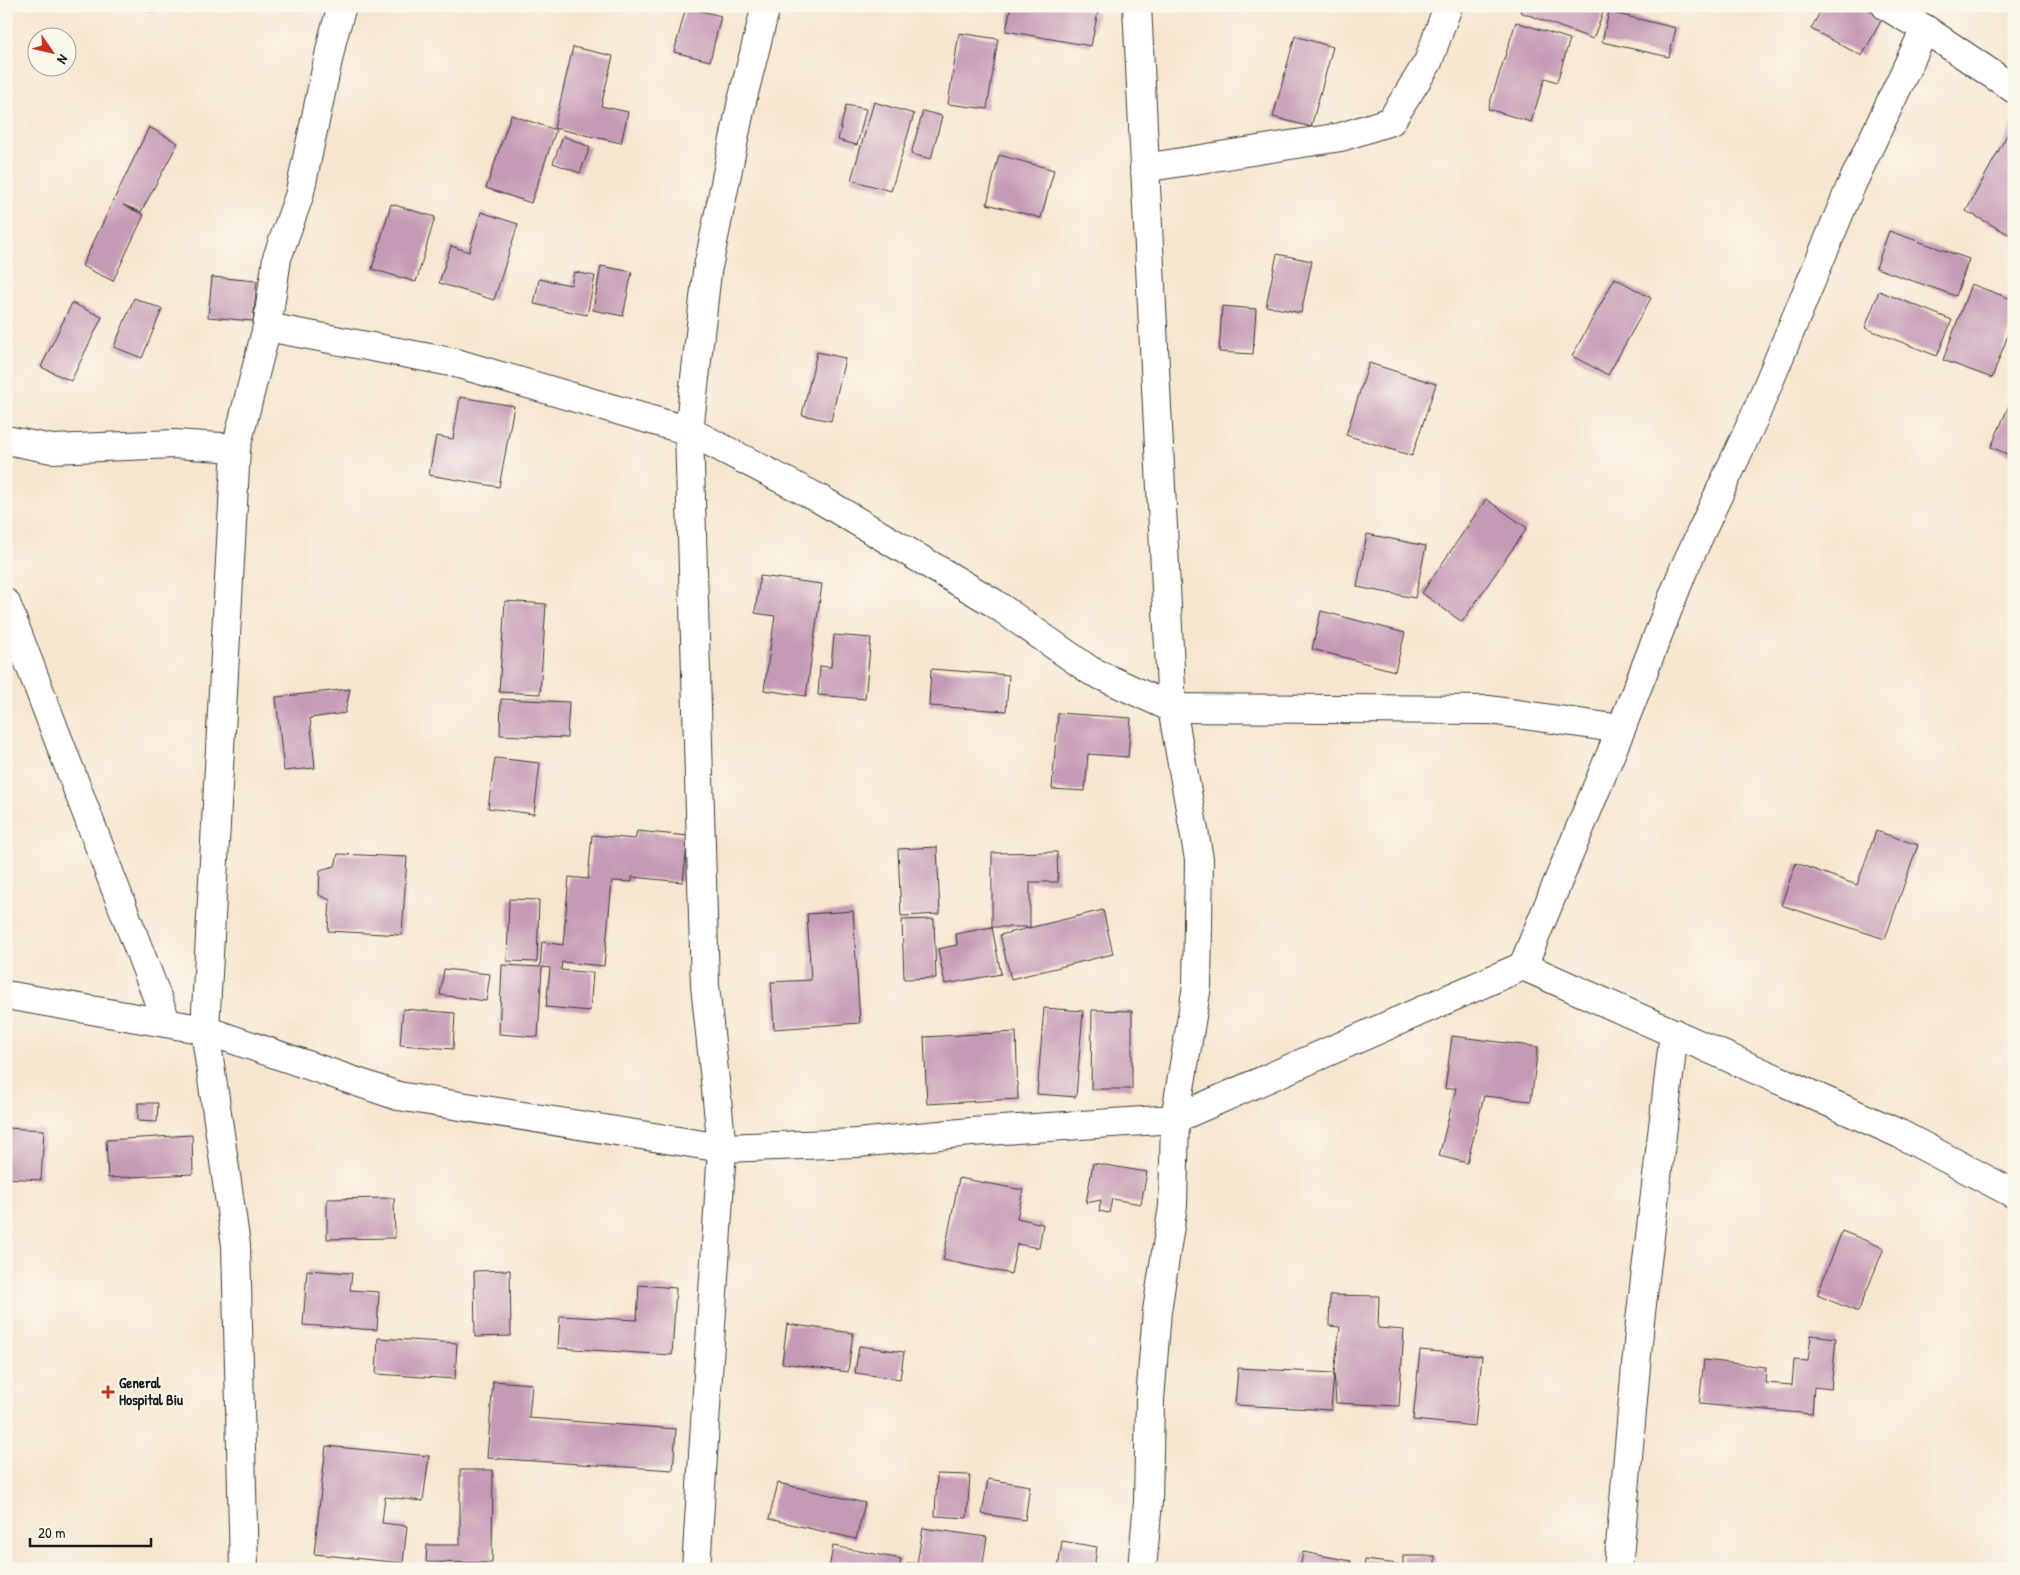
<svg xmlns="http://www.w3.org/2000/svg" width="2020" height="1575" viewBox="0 0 2020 1575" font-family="'Patrick Hand',sans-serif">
<rect width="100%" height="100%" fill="#fbf7ec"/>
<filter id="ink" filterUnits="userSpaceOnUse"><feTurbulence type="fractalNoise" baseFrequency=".02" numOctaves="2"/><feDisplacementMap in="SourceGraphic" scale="10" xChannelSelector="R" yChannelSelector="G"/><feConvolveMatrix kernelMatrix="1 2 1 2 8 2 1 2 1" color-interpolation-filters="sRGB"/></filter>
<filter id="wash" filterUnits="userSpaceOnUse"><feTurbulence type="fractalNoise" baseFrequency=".0096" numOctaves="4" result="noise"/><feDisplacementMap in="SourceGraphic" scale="20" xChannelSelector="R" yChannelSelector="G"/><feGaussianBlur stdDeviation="1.12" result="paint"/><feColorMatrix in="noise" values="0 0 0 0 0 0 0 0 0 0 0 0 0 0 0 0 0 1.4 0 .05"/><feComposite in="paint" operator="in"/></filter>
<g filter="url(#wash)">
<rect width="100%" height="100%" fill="#f6e5cf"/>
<g id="blocks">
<!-- building -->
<g fill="#c59ab5">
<path d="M128,6h27l-1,6z"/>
<path d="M1011,6h57l30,6 -7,34 -85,-15z"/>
<path d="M1522,6h72l10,4 -11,29 -73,-27z"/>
<path d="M1823,6h39l21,11 -21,39 -51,-27z"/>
<path d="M686,7l35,9 -11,45 -36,-9z"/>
<path d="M1609,12l67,16 -7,29 -67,-15z"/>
<path d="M1516,22l54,17 -13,43 -12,-4 -14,44 -43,-13z"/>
<path d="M959,33l39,6 -11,70 -39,-5z"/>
<path d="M1295,36l38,11 -22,80 -38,-10z"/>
<path d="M573,47l40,9 -12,50 27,6 -7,31 -67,-15z"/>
<path d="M874,102l40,12 -23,77 -40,-11z"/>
<path d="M846,105l20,4 -9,36 -19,-5z"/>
<path d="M923,111l19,5 -11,43 -20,-5z"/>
<path d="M511,115l45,15 -25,73 -45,-15z"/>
<path d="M2014,122v115l-48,-26z"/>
<path d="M149,127l29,16 -37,69 -18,-7 21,10 -31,66 -31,-15z"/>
<path d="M563,136l27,11 -10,26 -27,-10z"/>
<path d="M999,155l55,15 -13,48 -54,-14z"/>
<path d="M391,204l44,13 -19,65 -44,-13z"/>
<path d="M481,212l37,12 -24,76 -55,-17 12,-37 18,6z"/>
<path d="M1889,231l80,28 -13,37 -80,-28z"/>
<path d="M1277,254l35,7 -11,52 -35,-7z"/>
<path d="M601,266l31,6 -9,44 -30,-6z"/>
<path d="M574,272l21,4 -8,39 -53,-11 5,-25 32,6z"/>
<path d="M212,277l45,4 -4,40 -45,-4z"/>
<path d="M1615,278l36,20 -43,77 -36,-19z"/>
<path d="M1971,284l43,16v19l-22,59 -49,-18z"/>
<path d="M1879,291l73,29 -15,36 -72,-28z"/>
<path d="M134,298l28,11 -20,49 -28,-11z"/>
<path d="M72,303l30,14 -31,64 -30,-14z"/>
<path d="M1222,306l34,3 -3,45 -34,-2z"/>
<path d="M817,352l28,6 -14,63 -29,-6z"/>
<path d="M1369,363l67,21 -24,72 -66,-21z"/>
<path d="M2014,394v63l-23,-10z"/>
<path d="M460,397l54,9 -15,81 -70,-12 7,-39 17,3z"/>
<path d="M1486,499l41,29 -65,94 -40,-29z"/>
<path d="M1367,534l59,12 -11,52 -58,-11z"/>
<path d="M760,576l62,8 -16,112 -42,-6 11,-74 -20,-3z"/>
<path d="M505,601l41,3 -6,90 -41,-2z"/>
<path d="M1321,611l84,22 -10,38 -83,-22z"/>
<path d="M834,635l37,3 -6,61 -47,-4 2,-29 11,1z"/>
<path d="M931,669l78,6 -3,36 -77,-5z"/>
<path d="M350,689l-5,24 -35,5 5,50 -31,3 -8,-74z"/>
<path d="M501,699l68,3 -2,36 -67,-3z"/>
<path d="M1058,713l73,5 -3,39 -40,-3 -3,37 -33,-2z"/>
<path d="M495,758l45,5 -6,51 -46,-6z"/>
<path d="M637,831l51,5 -5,46 -51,-5v5l-20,-1 -8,85 -42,-4 -1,8 32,3 -3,38 -44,-4 4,-39 -8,-1 -4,70 -39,-3 3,-69 38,2 2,-25 21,3 6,-68 19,2 4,-44 43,4z"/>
<path d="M1876,831l42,14 -33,94 -104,-34 15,-42 61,22z"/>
<path d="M937,847l3,67 -39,2 -3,-67z"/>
<path d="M1057,852l1,30h-28v45h-38v-74z"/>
<path d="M338,854l69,3 -5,78 -74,-4 2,-31 -11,-5 1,-25 15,-4z"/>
<path d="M509,899l30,1 -2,62 -30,-1z"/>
<path d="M1103,910l10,44 -102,25 -11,-44z"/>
<path d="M853,911l7,112 -86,6 -3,-47 40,-2 -4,-66z"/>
<path d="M934,919l2,59 -32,1 -2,-59z"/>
<path d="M992,927l9,47 -56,10 -7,-35 19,-4 -1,-11z"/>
<path d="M444,969l46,5 -4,27 -46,-6z"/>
<path d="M1044,1008l39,3 -7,86 -39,-3z"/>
<path d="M403,1009l52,4 -2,36 -53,-4z"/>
<path d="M1092,1010l40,1v78h-41z"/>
<path d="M1016,1032l2,67 -91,5 -3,-67z"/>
<path d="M1452,1036l86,11 -7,54 -47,-5 -17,67 -28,-7 17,-68 -11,1z"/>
<path d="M138,1103h20l-1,19 -19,-1z"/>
<path d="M6,1128l38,2 -3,50 -35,-2z"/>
<path d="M192,1135l1,39 -85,4 -2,-38z"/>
<path d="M1093,1163l54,9 -6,32 -29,-5 -3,14 -10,-2 2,-11 -15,3z"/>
<path d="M959,1178l64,12 -6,28 26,6 -4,24 -22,-4 -6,30 -68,-14z"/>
<path d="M394,1198l1,40 -68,1v-40z"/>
<path d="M1842,1231l42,17 -26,64 -41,-17z"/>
<path d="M307,1270l45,3 -2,17 29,2 -2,38 -74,-5z"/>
<path d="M510,1270l1,66 -36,1 -1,-66z"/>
<path d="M639,1285l37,3 -4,67 -114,-7 2,-32 77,4z"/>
<path d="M1330,1295l49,1 -1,32 26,2 -5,76 -63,-3 -2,-30 6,-46 -11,-1z"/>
<path d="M787,1324l66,9 -5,39 -66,-9z"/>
<path d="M1811,1335l25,3 -5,51 -17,-2 -2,27 -113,-10 5,-44 62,7 -1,16 27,2 2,-25 14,1z"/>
<path d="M378,1338l79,5 -2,36 -79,-5z"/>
<path d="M859,1346l45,6 -4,27 -45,-6z"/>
<path d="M1420,1350l62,6 -7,70 -62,-6z"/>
<path d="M1238,1368l96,5 -3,37 -96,-5z"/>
<path d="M493,1381l39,3 -3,34 147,11 -3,41 -186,-12z"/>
<path d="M326,1446l103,10 -6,45 -38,-4 -3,26 25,3 -4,37 -89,-9z"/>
<path d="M460,1470h33l-1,93 -66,-1 1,-17h33z"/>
<path d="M937,1474l33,1 -3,43 -32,-2z"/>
<path d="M988,1479l42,7 -5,34 -43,-6z"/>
<path d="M778,1483l87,20 -9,36 -87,-20z"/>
<path d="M923,1528l64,9 -5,32h-75l1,-6 9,1z"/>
<path d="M1062,1541l35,6 -3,22h-36z"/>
<path d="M833,1546l68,13 -2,10h-70z"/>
<path d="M1303,1552l48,9 -2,8h-49z"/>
<rect x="1403" y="1556" width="32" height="13"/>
<path d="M1365,1560l33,4 -1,5h-33z"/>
</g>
</g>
</g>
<g filter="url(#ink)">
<use href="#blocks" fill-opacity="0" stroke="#3d3a37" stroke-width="1"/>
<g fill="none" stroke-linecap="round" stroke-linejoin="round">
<!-- minor casing -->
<g stroke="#3d3a37" stroke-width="30">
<g id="minor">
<path d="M1137,6l35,702 27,151 -2,127 -22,133 -2,87 -16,105 -7,89 -2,102 -6,67"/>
<path d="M1886,6l39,23 89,60"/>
<path d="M1144,168l197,-31 50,-16 37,-59 20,-56"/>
<path d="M267,327l189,36 233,68 129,67 176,105 97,68 81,37 318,2 131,19"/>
<path d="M6,440l46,9 123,-5 61,4 31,-121 10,-69 22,-62 34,-159 9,-31"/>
<path d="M236,448l-31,582 31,215 8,324"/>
<path d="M6,603l161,420"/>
<path d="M1523,966l98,-237 62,-158 71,-153 96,-230 75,-159"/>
<path d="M6,995l199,35 193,66 324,52 135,-5 114,-11 204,-13 348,-153 377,168 114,60"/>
<path d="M696,1569l26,-421 -17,-163 -16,-554 18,-159 34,-167 25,-99"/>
<path d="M1618,1569l22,-248 34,-288"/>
</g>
</g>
<!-- minor -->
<use href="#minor" stroke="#fff" stroke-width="28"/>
</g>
</g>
<!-- markers -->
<path fill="#c8321e" stroke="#fbf7ec" stroke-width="2" d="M105.5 1384.5h5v5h5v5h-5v5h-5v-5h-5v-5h5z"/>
<g text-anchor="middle" stroke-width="4" stroke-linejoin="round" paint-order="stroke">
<!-- poi labels -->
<g font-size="15" font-weight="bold" fill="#1c1c1c" stroke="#fbf7ec" text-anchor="start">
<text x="119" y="1388">General<tspan x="119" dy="17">Hospital Biu</tspan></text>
</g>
</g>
<!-- margin -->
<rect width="2020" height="1575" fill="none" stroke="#fbf7ec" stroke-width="25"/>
<!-- north arrow -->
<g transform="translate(52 52) rotate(124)"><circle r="24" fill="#fbf7ec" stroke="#a29f99"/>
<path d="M0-4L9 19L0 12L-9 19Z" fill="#c8321e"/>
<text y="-8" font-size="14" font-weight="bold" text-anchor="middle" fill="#1c1c1c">N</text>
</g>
<!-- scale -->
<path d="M30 1538v8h121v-8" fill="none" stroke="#1c1c1c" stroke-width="2.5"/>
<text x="38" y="1538" font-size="15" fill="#1c1c1c" stroke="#fbf7ec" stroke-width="4" paint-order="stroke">20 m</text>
</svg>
